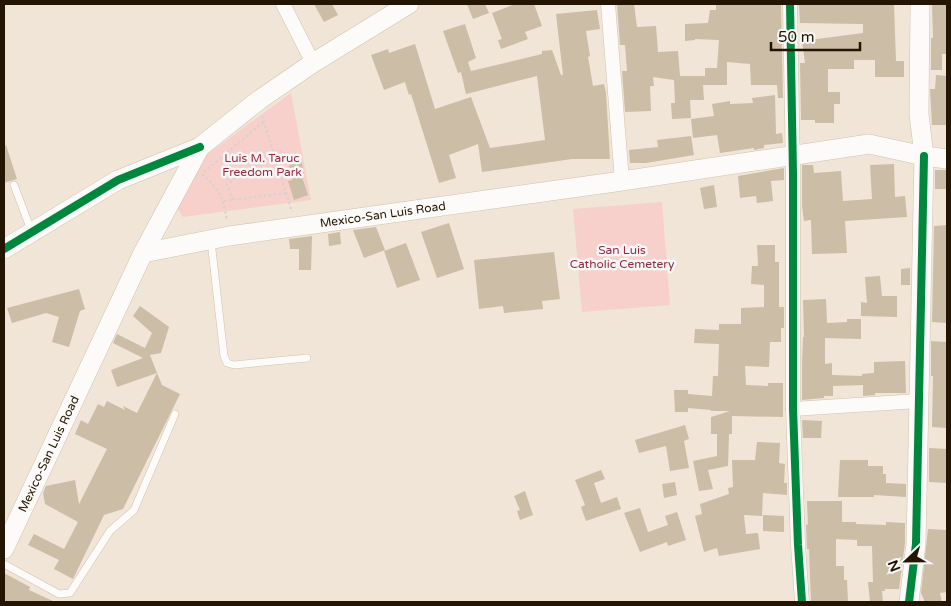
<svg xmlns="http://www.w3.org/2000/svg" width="951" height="606" viewBox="0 0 951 606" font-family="'Varela Round',sans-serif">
<rect width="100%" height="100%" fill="#f0e5d6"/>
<!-- green -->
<g fill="#f7d0cb">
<path d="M291,93l20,107 -128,17 -5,-8 15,-36 9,-15z"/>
<path d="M662,202l8,103 -88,7 -9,-103z"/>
</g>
<!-- building -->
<g fill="#ccbda7">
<path d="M314,4h18l6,11 -14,7z"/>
<path d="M467,4h18l4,9 -16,6z"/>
<path d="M515,4h19l8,22 -17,6 3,7 -27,10 -3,-9 4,-1 -10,-26z"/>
<path d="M617,4h17l3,23 19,-1 2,26 20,-1 2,25h25v-8h12l2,-28 -24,-1v1l-10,1v-17l23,-1 2,-13h6v-6h65l2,94h-5l-1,-13h-26l-1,-21 -23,-2v23h-24l1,15h-14l1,18 -19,1 -1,-16h4l-1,-23 -21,-3 1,9h-4l1,25 -26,1 -3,-41h5l-2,-26h-5z"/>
<path d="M799,4h95l2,57h8v16h-29v-17h-21v9h-26v23h12v12h-6v19h-19v-3h-14l-1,-57h5l-3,-22 61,-8v-9l-63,-1z"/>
<path d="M947,4v50h-5v16h-11v-32h2l-1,-33z"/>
<path d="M597,10l3,19 -14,2 4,25 -2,1 5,29 11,-2 2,9 4,66h-38l-90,13 -4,-28 -29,11 7,23 -17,5 -28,-89 -2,1 -4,-13 -21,8 -13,-35 17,-6 1,4 26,-9 20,65 36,-12 19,51 55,-8 -8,-64 -71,18 -5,-22 -3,1 -15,-42 22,-7 11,34 -8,4 3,9 71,-17v-3l10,-1 9,25h2l-7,-61z"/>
<path d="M936,75l11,1v49h-15l-2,-36h5z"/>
<path d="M775,95l1,39 6,-1 1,10 -19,2v3l-10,2v-2l-34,5 -3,-18 -24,3 -2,-19 23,-3 -2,-12 18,-3v3l23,-1 -1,-5z"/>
<path d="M691,136l3,19 -48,8h-16l-1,-13 29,-3 -1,-7z"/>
<path d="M6,145l11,34 -13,4v-37z"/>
<path d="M300,155l4,18 -3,1 7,21 -14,5 -6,-19 4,-1 -4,-22z"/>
<path d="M894,164l1,33 10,-1 2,21 -62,4 2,32 -35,1 -1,-34 -7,1 -2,-15v-41h11l1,8 27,-2 2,30 29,-2 -2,-34z"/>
<path d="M784,168v12l-13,1 2,20 -16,2 -1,-7 -16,2 -2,-22z"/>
<rect x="935" y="170" width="12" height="19"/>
<path d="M714,185l3,22 -13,2 -4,-21z"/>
<path d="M449,223l15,46 -27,9 -16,-46z"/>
<path d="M947,225v98l-15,-1 2,-96z"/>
<path d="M376,227l9,23 -21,8 -11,-28z"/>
<path d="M340,232l1,12 -12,2 -1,-12z"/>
<path d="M312,236l-1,34h-12v-21h-9l-1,-10z"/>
<path d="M406,243l14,37 -23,8 -13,-37z"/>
<path d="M757,245h18v17h4v45h5v21h-3v14h-11l-1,25 -24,-1 1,19 22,1v-3h15v34l-51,-1v18h-3l-1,32 -20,4 5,19 -14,2 -6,-30 24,-5v-22h-6v-17l19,-6h-19v-1l-23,-2v4h-13l-1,-22h14v4l24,2 1,-20h5l1,-32 -25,-1 1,-14 24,1v-6h22v-16l23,-1v-22l-13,-1 1,-18h6z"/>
<path d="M554,252l6,47 -18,2 1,8 -39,4 -1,-7 -24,3 -5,-49z"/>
<path d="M910,268v17h-9v-16z"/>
<path d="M880,276l2,20h15v21l-36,-1v-14l6,1 -2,-26z"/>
<path d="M79,289l6,20 -5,2 -11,36 -17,-5 7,-25 -13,-4 -34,10 -5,-15z"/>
<path d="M826,299l1,24 20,-1v-3h14v20l-36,-1v26l7,-1v12l30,1v-2l12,-1v-11l31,-1 1,32h-31v2l-12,1v-11l-30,1v10h-9v2l-22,2v-36l1,-27h1l-1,-37z"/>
<path d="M140,306l29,21 -8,26 -11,2 7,18 -40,14 -6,-17 32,-12 -30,-15 4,-9 28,14 7,-15 -19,-17z"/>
<path d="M931,341l16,1v86l-15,-1 1,-51h-2z"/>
<path d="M157,373l5,12 18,9 -57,115 -19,6 -31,64 -19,-10 5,-9 -31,-15 6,-11 30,15 14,-27 -33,-18 -2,-11 3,-7 29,-6 4,24 28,-55 -32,-15 6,-14 7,4 10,-20 6,3 3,-6 18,9 -2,-4 14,7z"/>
<path d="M802,420l20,1 -1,17h-18z"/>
<path d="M685,425l4,14 -5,2 5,27 -19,3 -4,-25 -27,7 -4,-13z"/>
<path d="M757,442l23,1 -1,20 6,1 -1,19h3v12l-24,-2 -1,23 -18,-1 2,19 12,-1 2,16 -41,7 -2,-8 -13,4 -9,-36 7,-2 -2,-10 29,-10 -1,-6 5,-1 -1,-27h23z"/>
<path d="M929,448l18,1v34l-18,-1z"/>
<path d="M840,460h28v6h15v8h3v9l20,1v13l-32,-2v2h-36z"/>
<path d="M601,470l4,9 -11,4 7,20 16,-6 4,12 -35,12 -5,-14 4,-2 -10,-25z"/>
<path d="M675,482l2,13 -13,3 -2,-14z"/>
<path d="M525,491l8,24 -13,5 -3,-9 3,-1 -6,-14z"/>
<path d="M807,501h35v21h14v2l30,1v-3l19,1v20l-6,46h-14v2h-3l1,11h-13l-2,-20h5l-1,-36h-15v-6l-21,-1v27h8v14h3l1,22h-37l-2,-53h-2l-1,-25 2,1z"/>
<path d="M640,508l8,24 20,-7 -3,-9 12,-4 9,28 -18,6 -1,-4 -27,10 -16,-39z"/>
<path d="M763,515l21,1v16l-21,-1z"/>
<path d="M928,529l19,1v62l-7,1 2,9h-17l-4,-9z"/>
<path d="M4,573l26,14 -1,3 26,12h-51z"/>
</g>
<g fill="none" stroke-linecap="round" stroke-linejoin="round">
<!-- lane casing -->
<g stroke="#d0c2ad" stroke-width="8">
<g id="lane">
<path d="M14,185l17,45"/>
<path d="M211,241l13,115 3,7 7,2 73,-7"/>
<path d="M4,564l55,30 11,-1 40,-62 24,-21 41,-96"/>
</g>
</g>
<!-- street casing -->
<g stroke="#d0c2ad" stroke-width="15">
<g id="street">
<path d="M283,4l30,59"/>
<path d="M608,4l14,177"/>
<path d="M790,4l3,170v235l5,136 4,57"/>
<path d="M793,409l126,-8"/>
</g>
</g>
<!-- secondary casing -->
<g stroke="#d0c2ad" stroke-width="20">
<g id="secondary">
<path d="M4,249l114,-69 82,-33 59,-47 54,-37 96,-59"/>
<path d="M143,253l57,-106"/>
<path id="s1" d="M4,549l139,-296 86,-17 393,-55 247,-37 55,12 23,3"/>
<path d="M909,602l7,-58 8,-388 -5,-42 1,-110"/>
</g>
</g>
<!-- path -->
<g stroke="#d6d2ce" stroke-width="2" stroke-dasharray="2.5 2.5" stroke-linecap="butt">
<path d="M262,116l30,96"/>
<path d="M204,172l59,-50"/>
<path d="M202,174c18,17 21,22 25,47"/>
<path d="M233,200l-6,-15 18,-15 31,-12"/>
<path d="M224,201l62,-8"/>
</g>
<!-- lane -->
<use href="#lane" stroke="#fdfbf9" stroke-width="7"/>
<!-- street -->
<use href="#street" stroke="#fdfbf9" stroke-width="14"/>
<!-- secondary -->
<use href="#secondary" stroke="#fdfbf9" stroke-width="19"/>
<!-- cycleway casing -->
<g stroke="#f7f7f7" stroke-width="11">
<g id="cycleway">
<path d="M790,4l3,170v235l5,136 4,57"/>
<path d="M4,249l114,-69 82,-33"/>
<path d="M909,602l7,-58 8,-388"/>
</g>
</g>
<!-- cycleway -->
<use href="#cycleway" stroke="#00873e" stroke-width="8"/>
</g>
<g text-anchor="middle" stroke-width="5" stroke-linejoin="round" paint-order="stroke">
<!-- park labels -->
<g font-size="12" fill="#982a3c" stroke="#f7f7f7">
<text x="262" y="162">Luis M. Taruc<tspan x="262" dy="14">Freedom Park</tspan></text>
<text x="622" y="254">San Luis<tspan x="622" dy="14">Catholic Cemetery</tspan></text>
</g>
<!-- street labels -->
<g font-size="12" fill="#231501" stroke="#f7f7f7">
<text dy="4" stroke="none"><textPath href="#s1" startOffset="570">Mexico-San Luis Road</textPath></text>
<text dy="4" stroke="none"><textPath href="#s1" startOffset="105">Mexico-San Luis Road</textPath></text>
</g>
</g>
<!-- border -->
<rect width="951" height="606" fill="none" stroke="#231501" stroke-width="10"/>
<!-- north arrow -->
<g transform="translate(906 561) rotate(248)" stroke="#f7f7f7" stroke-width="4" paint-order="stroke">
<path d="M0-4L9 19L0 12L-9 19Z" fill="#231501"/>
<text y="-8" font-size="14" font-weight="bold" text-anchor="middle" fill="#231501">N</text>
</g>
<!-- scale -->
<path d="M771 42v8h89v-8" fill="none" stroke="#231501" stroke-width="2.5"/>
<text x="778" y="42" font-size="15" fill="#231501" stroke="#f7f7f7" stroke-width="4" paint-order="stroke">50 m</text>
</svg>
